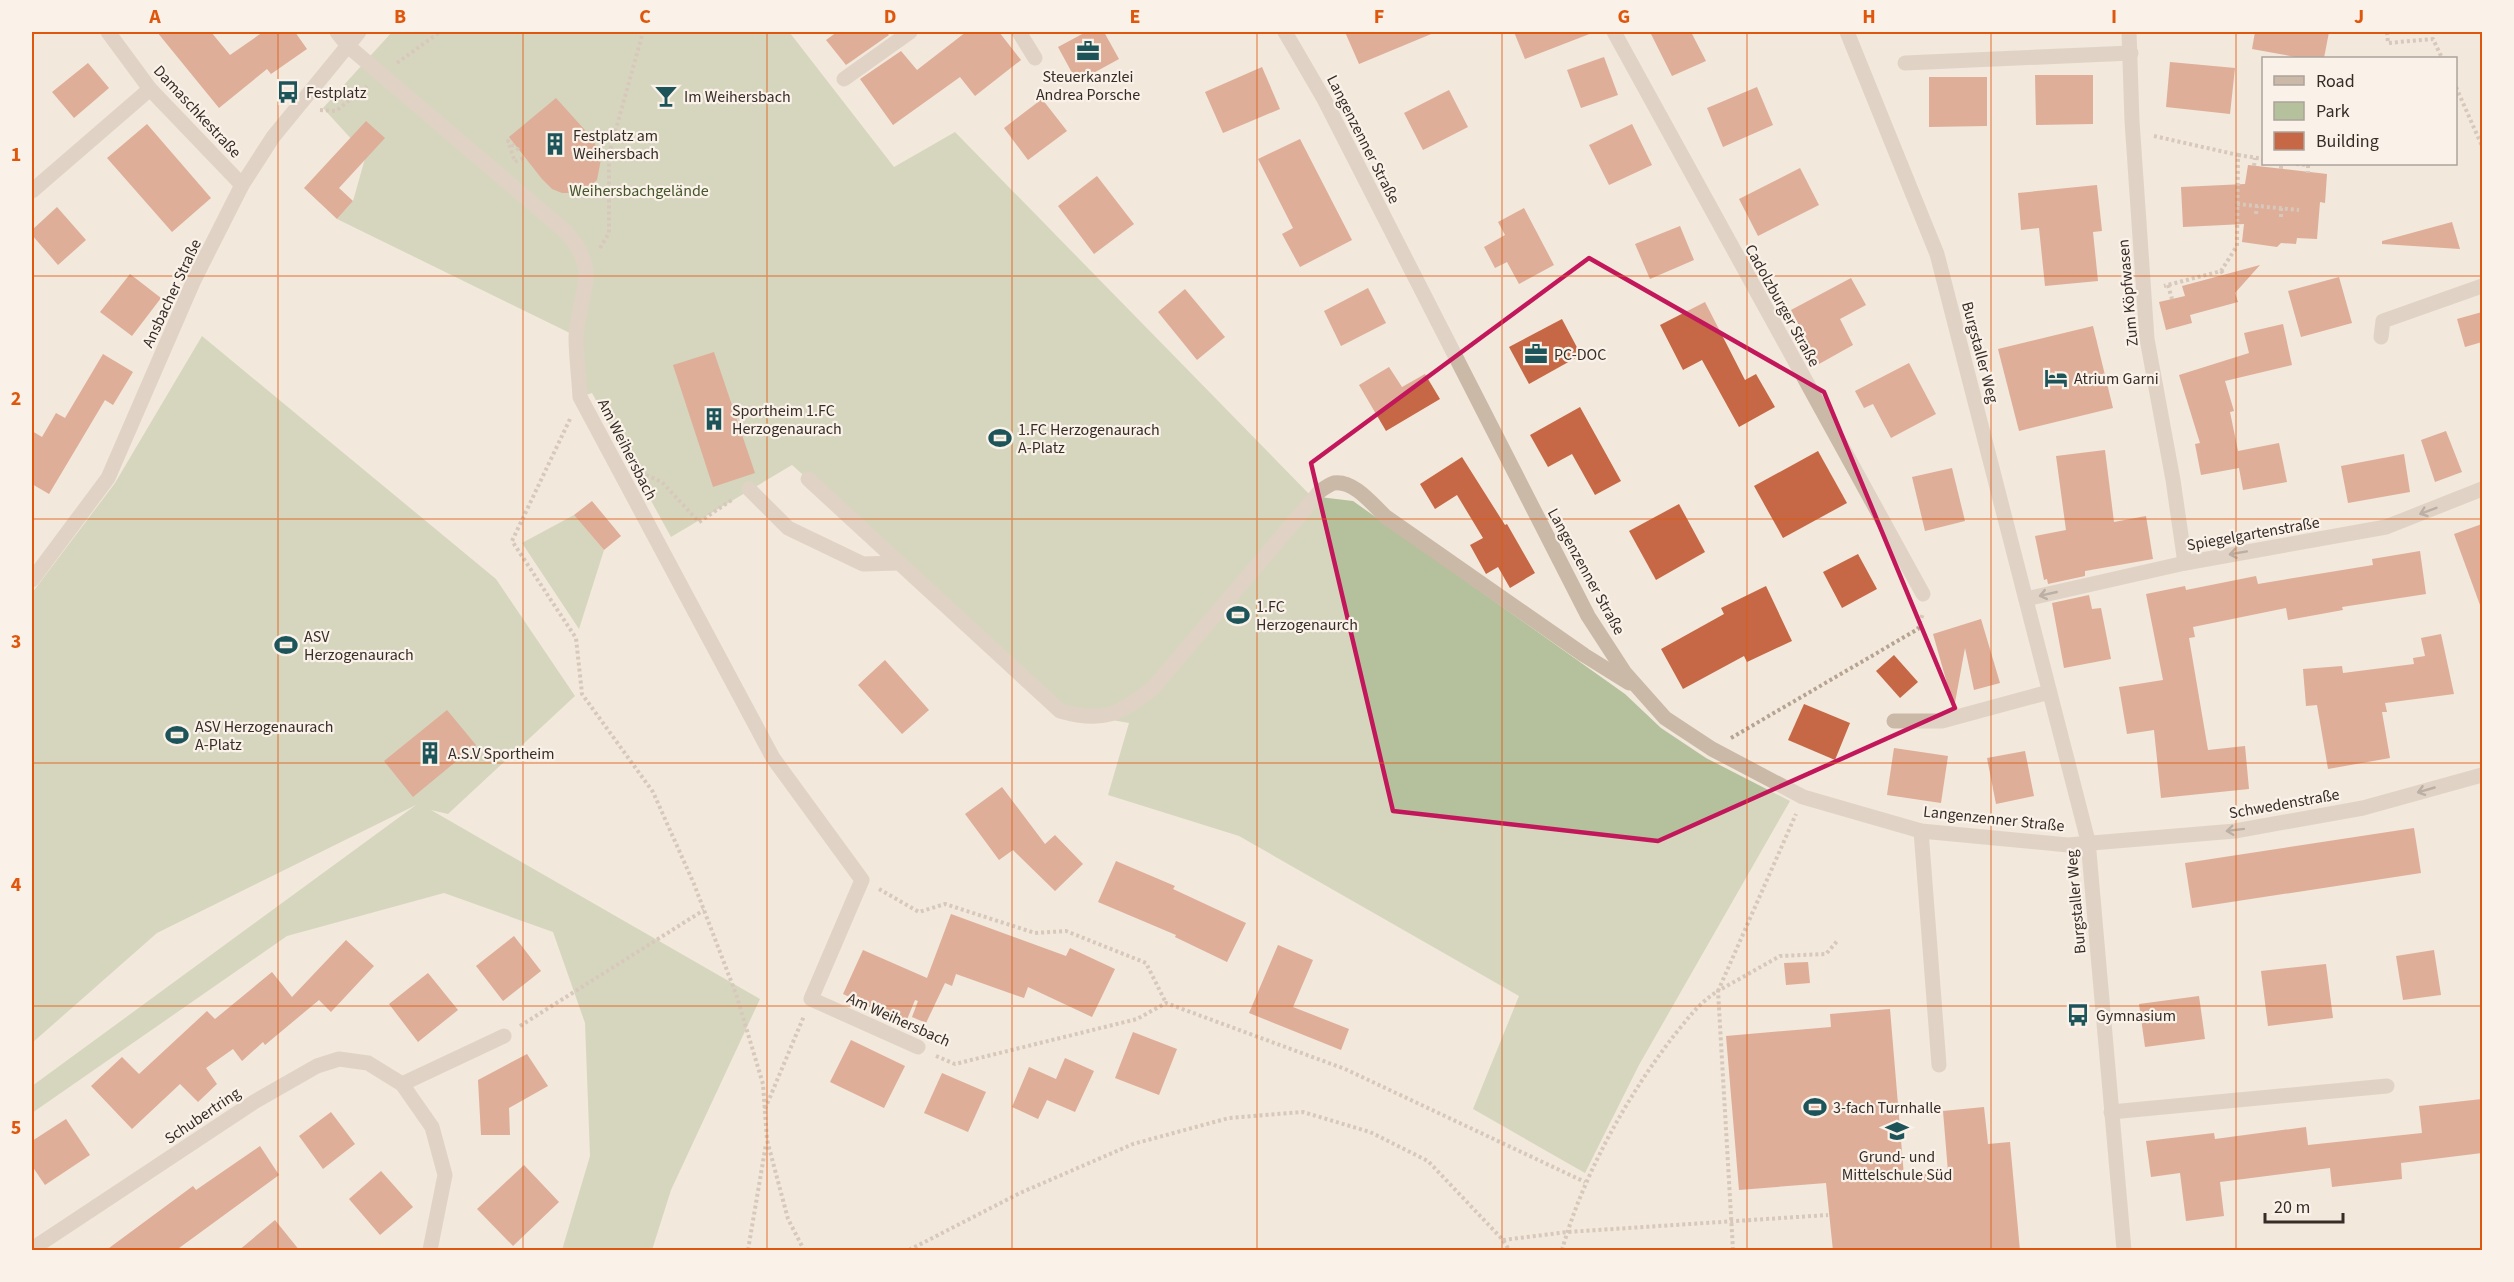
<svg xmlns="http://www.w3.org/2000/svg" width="2514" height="1282" viewBox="0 0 2514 1282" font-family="'Source Sans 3',sans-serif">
<rect width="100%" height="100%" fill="#f2e8dc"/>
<!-- green -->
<g fill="#b4c19c">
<path d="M392,32h400l-2,1 104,134 61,-35 356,364 42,5 272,193 36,34 45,30 84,43 -151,264 -54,108 -112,-64 46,-113 -280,-160 -131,-41 21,-72 -58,-10 -279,-248 -121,72 -79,-144 -12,4 -4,-61 -239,-117 16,-18 13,-46 -43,-47z"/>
<path d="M202,336l294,243 79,117 -127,118 -17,-4 329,189 -89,191 -19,60h-90l28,-94 -5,-133 -32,-91 -109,-39 -157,43 -255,177v-27l384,-281 -259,128 -125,110v-450l83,-110z"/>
<path d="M574,515l30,35 -25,79 -57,-86z"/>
</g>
<!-- building -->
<g fill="#c66846">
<path d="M157,32h54l19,23 33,-23h32l12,17 -36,25 -4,-5 -48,39z"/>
<path d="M837,32h49l3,3 -43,30 -20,-25z"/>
<path d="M966,32h33l22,28 -46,36 -15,-19 -67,48 -33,-46 41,-28 16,19z"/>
<path d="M1086,32h18l15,27 -42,23 -19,-35z"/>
<path d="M1345,32h91l-77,32z"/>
<path d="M1514,32h78v1l-67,26z"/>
<path d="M1650,32h41l15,29 -34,15z"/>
<path d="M2255,32h74l-5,26h-23l-49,-9z"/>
<path d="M1604,57l14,38 -37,13 -14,-38z"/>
<path d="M2170,62l65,6 -5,46 -64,-7z"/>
<path d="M88,63l21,25 -35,30 -22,-26z"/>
<path d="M1262,67l18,42 -57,24 -18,-41z"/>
<path d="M2035,75h58v49l-57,1z"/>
<path d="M1929,77h58v49l-58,1z"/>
<path d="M1757,87l16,38 -50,22 -16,-39z"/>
<path d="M1449,90l19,37 -45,23 -19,-37z"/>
<path d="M556,98l37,41 8,20 -4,21 -15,13h-20l-10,-4 -10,-10 -33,-42z"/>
<path d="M1042,99l25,32 -39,29 -24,-32z"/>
<path d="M366,121l19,17 -46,50 14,13 -16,18 -33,-31z"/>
<path d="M147,124l64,74 -39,34 -65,-74z"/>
<path d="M1632,124l20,41 -43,20 -20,-40z"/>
<path d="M1300,139l52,101 -52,27 -18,-33 11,-6 -35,-69z"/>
<path d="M2248,165l79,9 -2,29 -5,-1 -3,37 -20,-1 -1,6 -15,-1 -4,4 -35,-5 2,-18 -61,3 -2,-40 64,-3z"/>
<path d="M1800,168l19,37 -61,31 -19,-37z"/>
<path d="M1097,176l37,48 -40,30 -36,-48z"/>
<path d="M2097,185l5,46 -9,1 5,49 -53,5 -6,-58 -18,2 -3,-37z"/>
<path d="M57,207l29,33 -28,25 -26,-30v-5z"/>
<path d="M1524,208l30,57 -35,19 -12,-22 -12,6 -11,-21 21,-12 -7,-13z"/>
<path d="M2452,222l8,27 -78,-5v-3z"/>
<path d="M1680,226l14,34 -44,19 -15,-35z"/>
<path d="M2260,265l-25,28 3,9 -48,13 2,8 -26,7 -7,-28 26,-6 -3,-10z"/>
<path d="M130,274l31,24 -29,38 -32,-24z"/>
<path d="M2339,277l13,46 -51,14 -13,-46z"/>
<path d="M1851,278l15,27 -26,14 13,26 -34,19 -28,-54z"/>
<path d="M1368,288l18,35 -45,23 -17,-35z"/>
<path d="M1185,289l40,48 -28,23 -39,-48z"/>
<path d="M1705,302l40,78 11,-6 19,33 -36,20 -37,-67 -19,10 -23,-45z"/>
<path d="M2482,312v30l-17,5 -8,-28z"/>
<path d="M1562,319l19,36 -52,29 -20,-37z"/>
<path d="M2283,324l9,41 -67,16 9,30 -4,1 8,39 41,-8 8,39 -44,8 -4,-22 -38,7 -6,-31 5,-1 -21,-68 70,-22 -5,-20z"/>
<path d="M2093,326l20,82 -94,23 -21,-82z"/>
<path d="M714,352l41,121 -42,14 -40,-122z"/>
<path d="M103,354l30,18 -20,33 -8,-5 -56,94 -17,-10v-53l10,6 14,-24 9,5z"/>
<path d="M1909,363l27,51 -45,24 -18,-34 -9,4 -9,-17z"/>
<path d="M1389,367l13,20 23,-13 15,25 -54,32 -27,-46z"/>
<path d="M1580,407l41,74 -26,14 -23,-41 -24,13 -18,-32z"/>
<path d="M2446,431l16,41 -27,10 -14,-42z"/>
<path d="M2105,450l9,72 32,-6 7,43 -68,12v5l-37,8 -1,-5 -3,1 -9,-44 31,-6 -10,-74z"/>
<path d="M1818,451l29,52 -64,35 -29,-52z"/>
<path d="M2404,454l6,38 -62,11 -7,-37z"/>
<path d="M1462,457l43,68 2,-1 28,49 -25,15 -12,-21 -12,7 -16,-29 13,-7 -26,-43 -22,14 -15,-25z"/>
<path d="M1952,468l13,53 -40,10 -13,-54z"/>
<path d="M592,501l29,35 -17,14 -30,-35z"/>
<path d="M1679,504l26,48 -49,28 -27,-49z"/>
<path d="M2482,524v81h-2l-26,-71z"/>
<path d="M2420,551l6,43 -84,13 1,3 -55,10 -2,-12 -93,19 2,10 -6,1 19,112 37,-4 4,43 -88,9 -7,-68 -27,4 -8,-47 44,-7 -17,-86 39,-8 1,4 70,-14 2,8 115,-19 -1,-6z"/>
<path d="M1858,554l19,35 -35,19 -19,-36z"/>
<path d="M1766,586l26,55 -45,21 -3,-6 -61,33 -22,-40 63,-35 -3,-6z"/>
<path d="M2089,595l3,14 9,-1 10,51 -47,9 -12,-65z"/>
<path d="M1981,619l19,64 -26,7 -9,-42 -11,60 -21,-74z"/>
<path d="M2441,634l13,60 -69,9 2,9h-5l8,46 -62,11 -11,-64 -11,1 -3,-37 39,-3 1,7 71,-9 -1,-6 12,-2 -4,-18z"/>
<path d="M1894,655l24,27 -18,16 -24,-27z"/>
<path d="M885,660l44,50 -27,24 -44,-49z"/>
<path d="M1804,704l46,19 -15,37 -47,-20z"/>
<path d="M447,710l29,35 -63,52 -29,-36z"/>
<path d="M1894,748l54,8 -7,47 -54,-8z"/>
<path d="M2025,751l9,45 -38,8 -9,-46z"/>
<path d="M1002,787l43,57 10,-9 28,29 -28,27 -42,-41 -14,10 -34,-46z"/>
<path d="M2414,828l7,45 -229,35 -7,-45z"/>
<path d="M1116,861l59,25 -2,3 73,34 -19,39 -52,-25 1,-2 -78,-33z"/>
<path d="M951,914l115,42 4,-8 45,21 -23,48 -64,-30 -4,11 -68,-24 -4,12 -7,-3 -19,40 -14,-6 6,-16 -3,-1 -9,22 -63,-28 20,-44 64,28z"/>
<path d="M514,936l27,35 -38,30 -27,-35z"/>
<path d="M346,940l28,26 -43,46 -12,-12 -54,45 -2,-3 -21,19 -9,-12 -27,19 11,16 -19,18 -18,-18 -48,45 -41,-43 31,-29 17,17 68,-63 8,8 57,-47 20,25z"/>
<path d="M1278,945l35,15 -20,47 56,22 -8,21 -92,-37z"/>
<path d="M2434,950l7,45 -38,5 -7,-44z"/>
<path d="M1808,962l2,21 -24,2 -2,-22z"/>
<path d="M2326,964l7,54 -65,8 -7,-55z"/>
<path d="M428,973l30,37 -40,32 -29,-38z"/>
<path d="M2199,996l6,43 -60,8 -6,-43z"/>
<path d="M1890,1009l14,167 44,-4 -5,-61 41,-4 4,37 22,-2 10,109h-187l-7,-68 -87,7 -13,-154 105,-9 -1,-13z"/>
<path d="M1133,1032l44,17 -18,46 -44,-17z"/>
<path d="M851,1040l54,26 -21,42 -54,-26z"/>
<path d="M527,1054l21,32 -39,22 1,27h-29l-3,-55z"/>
<path d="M1065,1058l29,13 -19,41 -28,-12 -9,19 -26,-12 17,-40 27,12z"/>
<path d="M942,1073l44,19 -18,40 -44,-19z"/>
<path d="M2482,1099v54l-81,10 1,16 -70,8 -2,-19 -110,14 4,34 -38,5 -6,-48 -29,4 -5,-36 68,-8 1,6 91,-12 2,18 114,-12 -3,-27z"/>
<path d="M331,1112l24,32 -32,25 -24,-33z"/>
<path d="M66,1119l24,36 -45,30 -13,-19v-25z"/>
<path d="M260,1146l19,29 -104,76h-70l88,-65 3,4z"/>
<path d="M524,1165l35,37 -46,44 -36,-37z"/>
<path d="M381,1171l32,36 -33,28 -31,-36z"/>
<path d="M275,1220l25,31h-62z"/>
</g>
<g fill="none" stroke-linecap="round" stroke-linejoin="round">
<!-- path -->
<g stroke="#b6a392" stroke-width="4" stroke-dasharray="3 3" stroke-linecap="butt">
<path d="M2387,32l1,11 45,-4 9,19"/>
<path d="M397,63l43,-31"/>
<path d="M2456,87l26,59"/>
<path d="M320,110l16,1 31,-25"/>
<path d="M2154,136l84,19 -1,91 -16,25 -57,15"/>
<path d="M2238,155l26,4"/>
<path d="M514,159l-6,-18 12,10"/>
<path d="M515,162l10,-5"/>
<path d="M2296,164l12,1v8"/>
<path d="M2254,166l1,-8"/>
<path d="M2281,169v-5"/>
<path d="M2237,204l62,6"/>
<path d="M2256,214l1,-8"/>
<path d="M2281,217v-9"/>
<path d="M600,248l9,-15v-79l34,-122"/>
<path d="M2221,271l4,5"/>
<path d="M2168,285l4,14"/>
<path d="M570,419l-58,122 64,97 6,56 71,98 41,92 42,110 27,90 4,56 21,79 16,31"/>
<path d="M646,475l16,7 37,40 34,-23"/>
<path d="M1731,738l187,-109 5,-16"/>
<path d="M879,889l40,23 26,-8 90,29 31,-2 80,32 20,40"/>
<path d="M520,1026l184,-116"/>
<path d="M936,1056l19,8 182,-45 29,-16 179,66 240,113"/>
<path d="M765,1109l39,-93"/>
<path d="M1503,1240l64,-8 261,-17"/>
<path d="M748,1250l18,-106"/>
<path d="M909,1250l111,-57 113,-49 96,-26 74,-6 67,20 58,29 75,79 6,10"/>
<path d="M1562,1250c21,-75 66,-156 114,-217 13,-16 24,-31 42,-42l78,-177"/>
<path d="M1733,1250l-15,-259 62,-35 46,-2 12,-14"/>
</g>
<!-- minor -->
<g stroke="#cbb9a8" stroke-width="15">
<path d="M108,32l42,57 92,96"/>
<path d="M337,32l11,14 218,186c36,41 13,58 10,105 0,19 3,40 4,60l193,361 89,122 -51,119 107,48"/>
<path d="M1019,32l16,26"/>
<path d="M1285,32l39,67 264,517 37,57 40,45 47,31 91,48 118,34 147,14 167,-14 128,-23 119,-33"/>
<path d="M1614,32l309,562"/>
<path d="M1847,32l90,222 151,587 36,409"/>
<path d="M2129,32l3,89 15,218 26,141 12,83"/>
<path d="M1905,63l226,-10"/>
<path d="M844,79l66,-47"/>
<path d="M32,191l118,-102"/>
<path d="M2381,337l2,-16 99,-35"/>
<path d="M808,479l252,232c43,12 59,4 93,-23l168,-198c4,-2 9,-6 13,-7 20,-3 39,22 52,34l198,138 45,28"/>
<path d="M749,489l39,39 75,36 36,-1"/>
<path d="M32,580l76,-102 86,-198 48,-95 31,-48 86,-105"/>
<path d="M2026,599l159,-36 201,-36 96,-38"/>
<path d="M1894,721h48l107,-29"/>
<path d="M1921,831l18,234"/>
<path d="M402,1084l102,-48"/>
<path d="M2111,1112l276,-26"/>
<path d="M32,1249l222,-147 63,-36 22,-7 29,4 34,21 30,43 13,48 -15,75"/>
</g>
</g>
<!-- one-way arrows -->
<defs><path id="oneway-shaft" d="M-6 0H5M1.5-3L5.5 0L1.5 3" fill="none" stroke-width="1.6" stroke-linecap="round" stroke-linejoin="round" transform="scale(1.5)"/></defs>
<g stroke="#7a6c62">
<use href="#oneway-shaft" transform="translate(2428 511) rotate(159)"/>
<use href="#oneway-shaft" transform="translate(2238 553) rotate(170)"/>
<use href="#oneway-shaft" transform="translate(2048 594) rotate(167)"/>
<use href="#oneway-shaft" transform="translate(2426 790) rotate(164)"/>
<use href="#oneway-shaft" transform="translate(2235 830) rotate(173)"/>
</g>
<!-- marked area -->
<path d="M0 0H2514V1282H0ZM1589,258l235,134 131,316 -297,133 -265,-30 -82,-348z" fill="#f2e8dc" fill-opacity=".55" fill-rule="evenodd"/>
<path fill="none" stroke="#c2185b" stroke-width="4.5" stroke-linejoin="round" d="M1589,258l235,134 131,316 -297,133 -265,-30 -82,-348z"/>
<!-- grid -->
<path fill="none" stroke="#df570d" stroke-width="1.5" stroke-opacity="0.55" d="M278,32v1218M523,32v1218M767,32v1218M1012,32v1218M1257,32v1218M1502,32v1218M1747,32v1218M1991,32v1218M2236,32v1218M32,276h2450M32,519h2450M32,763h2450M32,1006h2450"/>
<!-- icons -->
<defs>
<g id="office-bare" transform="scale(1.8)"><path d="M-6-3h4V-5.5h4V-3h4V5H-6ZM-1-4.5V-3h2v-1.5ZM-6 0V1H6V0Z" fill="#1d5459" stroke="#faf2e9" stroke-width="2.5" paint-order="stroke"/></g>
<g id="bus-bare" transform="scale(1.8)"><path d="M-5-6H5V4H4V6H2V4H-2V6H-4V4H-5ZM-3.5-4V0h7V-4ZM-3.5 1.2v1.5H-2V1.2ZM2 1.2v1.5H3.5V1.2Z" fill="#1d5459" stroke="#faf2e9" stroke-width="2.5" paint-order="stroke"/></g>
<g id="bar-bare" transform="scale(1.8)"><path d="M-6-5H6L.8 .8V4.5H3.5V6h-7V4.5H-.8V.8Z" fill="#1d5459" stroke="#faf2e9" stroke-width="2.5" paint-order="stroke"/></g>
<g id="building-bare" transform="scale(1.8)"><path d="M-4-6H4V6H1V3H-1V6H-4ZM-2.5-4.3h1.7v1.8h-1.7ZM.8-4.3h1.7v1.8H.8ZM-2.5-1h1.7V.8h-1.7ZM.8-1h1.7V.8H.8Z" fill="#1d5459" stroke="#faf2e9" stroke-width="2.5" paint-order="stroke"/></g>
<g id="hotel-bare" transform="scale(1.8)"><path d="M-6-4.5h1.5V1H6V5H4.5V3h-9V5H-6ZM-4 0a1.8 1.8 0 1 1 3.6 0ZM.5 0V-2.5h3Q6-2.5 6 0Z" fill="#1d5459" stroke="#faf2e9" stroke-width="2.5" paint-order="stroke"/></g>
<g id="stadium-bare" transform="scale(1.8)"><path d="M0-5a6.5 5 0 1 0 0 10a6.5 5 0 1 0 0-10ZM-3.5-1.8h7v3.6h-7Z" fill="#1d5459" stroke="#faf2e9" stroke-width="2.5" paint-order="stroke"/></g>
<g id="school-bare" transform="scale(1.8)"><path d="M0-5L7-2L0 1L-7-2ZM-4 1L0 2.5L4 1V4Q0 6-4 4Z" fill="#1d5459" stroke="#faf2e9" stroke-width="2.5" paint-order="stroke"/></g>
</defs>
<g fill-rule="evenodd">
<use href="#office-bare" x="1088" y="51"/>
<use href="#bus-bare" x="288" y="92"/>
<use href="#bar-bare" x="666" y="96"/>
<use href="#building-bare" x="555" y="144"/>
<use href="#office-bare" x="1536" y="354"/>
<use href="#hotel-bare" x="2056" y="378"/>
<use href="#building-bare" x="714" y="419"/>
<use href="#stadium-bare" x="1000" y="438"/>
<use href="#stadium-bare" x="1238" y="615"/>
<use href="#stadium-bare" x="286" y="645"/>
<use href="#stadium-bare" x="177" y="735"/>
<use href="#building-bare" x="430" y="753"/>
<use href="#bus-bare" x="2078" y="1015"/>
<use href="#stadium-bare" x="1815" y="1107"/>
<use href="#school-bare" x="1897" y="1131"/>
</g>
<g text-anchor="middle" stroke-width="4.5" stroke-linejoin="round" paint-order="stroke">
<!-- poi labels -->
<g font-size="16" fill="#372d28" stroke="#faf2e9" text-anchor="start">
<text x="1088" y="82" text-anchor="middle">Steuerkanzlei<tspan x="1088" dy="18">Andrea Porsche</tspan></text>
<text x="306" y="98">Festplatz</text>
<text x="684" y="102">Im Weihersbach</text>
<text x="573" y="141">Festplatz am<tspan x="573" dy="18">Weihersbach</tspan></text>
<text x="1554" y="360">PC-DOC</text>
<text x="2074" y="384">Atrium Garni</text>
<text x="732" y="416">Sportheim 1.FC<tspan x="732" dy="18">Herzogenaurach</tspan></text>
<text x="1018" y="435">1.FC Herzogenaurach<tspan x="1018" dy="18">A-Platz</tspan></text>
<text x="1256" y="612">1.FC<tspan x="1256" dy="18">Herzogenaurch</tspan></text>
<text x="304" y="642">ASV<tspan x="304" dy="18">Herzogenaurach</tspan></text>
<text x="195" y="732">ASV Herzogenaurach<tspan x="195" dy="18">A-Platz</tspan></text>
<text x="448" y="759">A.S.V Sportheim</text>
<text x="2096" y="1021">Gymnasium</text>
<text x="1833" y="1113">3-fach Turnhalle</text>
<text x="1897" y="1162" text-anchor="middle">Grund- und<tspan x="1897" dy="18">Mittelschule Süd</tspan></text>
</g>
<!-- street labels -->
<g font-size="16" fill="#372d28" stroke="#faf2e9">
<text transform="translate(198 111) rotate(47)" y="6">Damaschkestraße</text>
<text transform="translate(1364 139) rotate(63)" y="6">Langenzenner Straße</text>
<text transform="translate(171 293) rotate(-65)" y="6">Ansbacher Straße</text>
<text transform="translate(2127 293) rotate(-95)" y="6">Zum Köpfwasen</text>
<text transform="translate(1783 305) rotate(61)" y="6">Cadolzburger Straße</text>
<text transform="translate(1981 352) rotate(75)" y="6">Burgstaller Weg</text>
<text transform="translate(628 449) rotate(63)" y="6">Am Weihersbach</text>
<text transform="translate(2253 533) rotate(-10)" y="6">Spiegelgartenstraße</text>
<text transform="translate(1587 571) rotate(61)" y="6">Langenzenner Straße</text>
<text transform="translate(2284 803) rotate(-10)" y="6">Schwedenstraße</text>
<text transform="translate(1994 818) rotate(6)" y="6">Langenzenner Straße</text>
<text transform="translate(2075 902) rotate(-95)" y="6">Burgstaller Weg</text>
<text transform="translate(899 1019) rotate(24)" y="6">Am Weihersbach</text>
<text transform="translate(202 1115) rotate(-34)" y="6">Schubertring</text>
</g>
<!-- park labels -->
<g font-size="16" fill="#45562c" stroke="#faf2e9">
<text x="639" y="196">Weihersbachgelände</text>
</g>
</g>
<!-- border -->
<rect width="2514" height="1282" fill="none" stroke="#faf2e9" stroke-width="66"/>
<!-- legend -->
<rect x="2262" y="57" width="195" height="108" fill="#faf2e9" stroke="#aca39c" stroke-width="1.5"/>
<rect x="2274" y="76" width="30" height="9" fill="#cbb9a8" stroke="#aca39c" stroke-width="1.5"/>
<text x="2316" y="87" font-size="18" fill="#372d28">Road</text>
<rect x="2274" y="102" width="30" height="18" fill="#b4c19c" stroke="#aca39c" stroke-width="1.5"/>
<text x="2316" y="117" font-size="18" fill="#372d28">Park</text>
<rect x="2274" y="132" width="30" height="18" fill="#c66846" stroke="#aca39c" stroke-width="1.5"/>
<text x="2316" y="147" font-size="18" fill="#372d28">Building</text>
<!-- scale -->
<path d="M2265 1213v9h78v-9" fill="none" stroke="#372d28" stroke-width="3"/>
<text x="2274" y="1213" font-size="18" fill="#372d28" stroke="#faf2e9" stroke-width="4.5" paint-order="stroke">20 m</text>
<rect x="33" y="33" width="2448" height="1216" fill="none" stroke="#df570d" stroke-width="2"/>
<g font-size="20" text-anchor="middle" font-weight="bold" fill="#df570d">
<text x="155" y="23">A</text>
<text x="400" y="23">B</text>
<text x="645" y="23">C</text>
<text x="890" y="23">D</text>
<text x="1135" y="23">E</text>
<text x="1379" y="23">F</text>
<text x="1624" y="23">G</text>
<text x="1869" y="23">H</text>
<text x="2114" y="23">I</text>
<text x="2359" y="23">J</text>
<text x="16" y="161">1</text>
<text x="16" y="405">2</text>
<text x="16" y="648">3</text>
<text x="16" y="891">4</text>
<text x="16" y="1134">5</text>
</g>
</svg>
